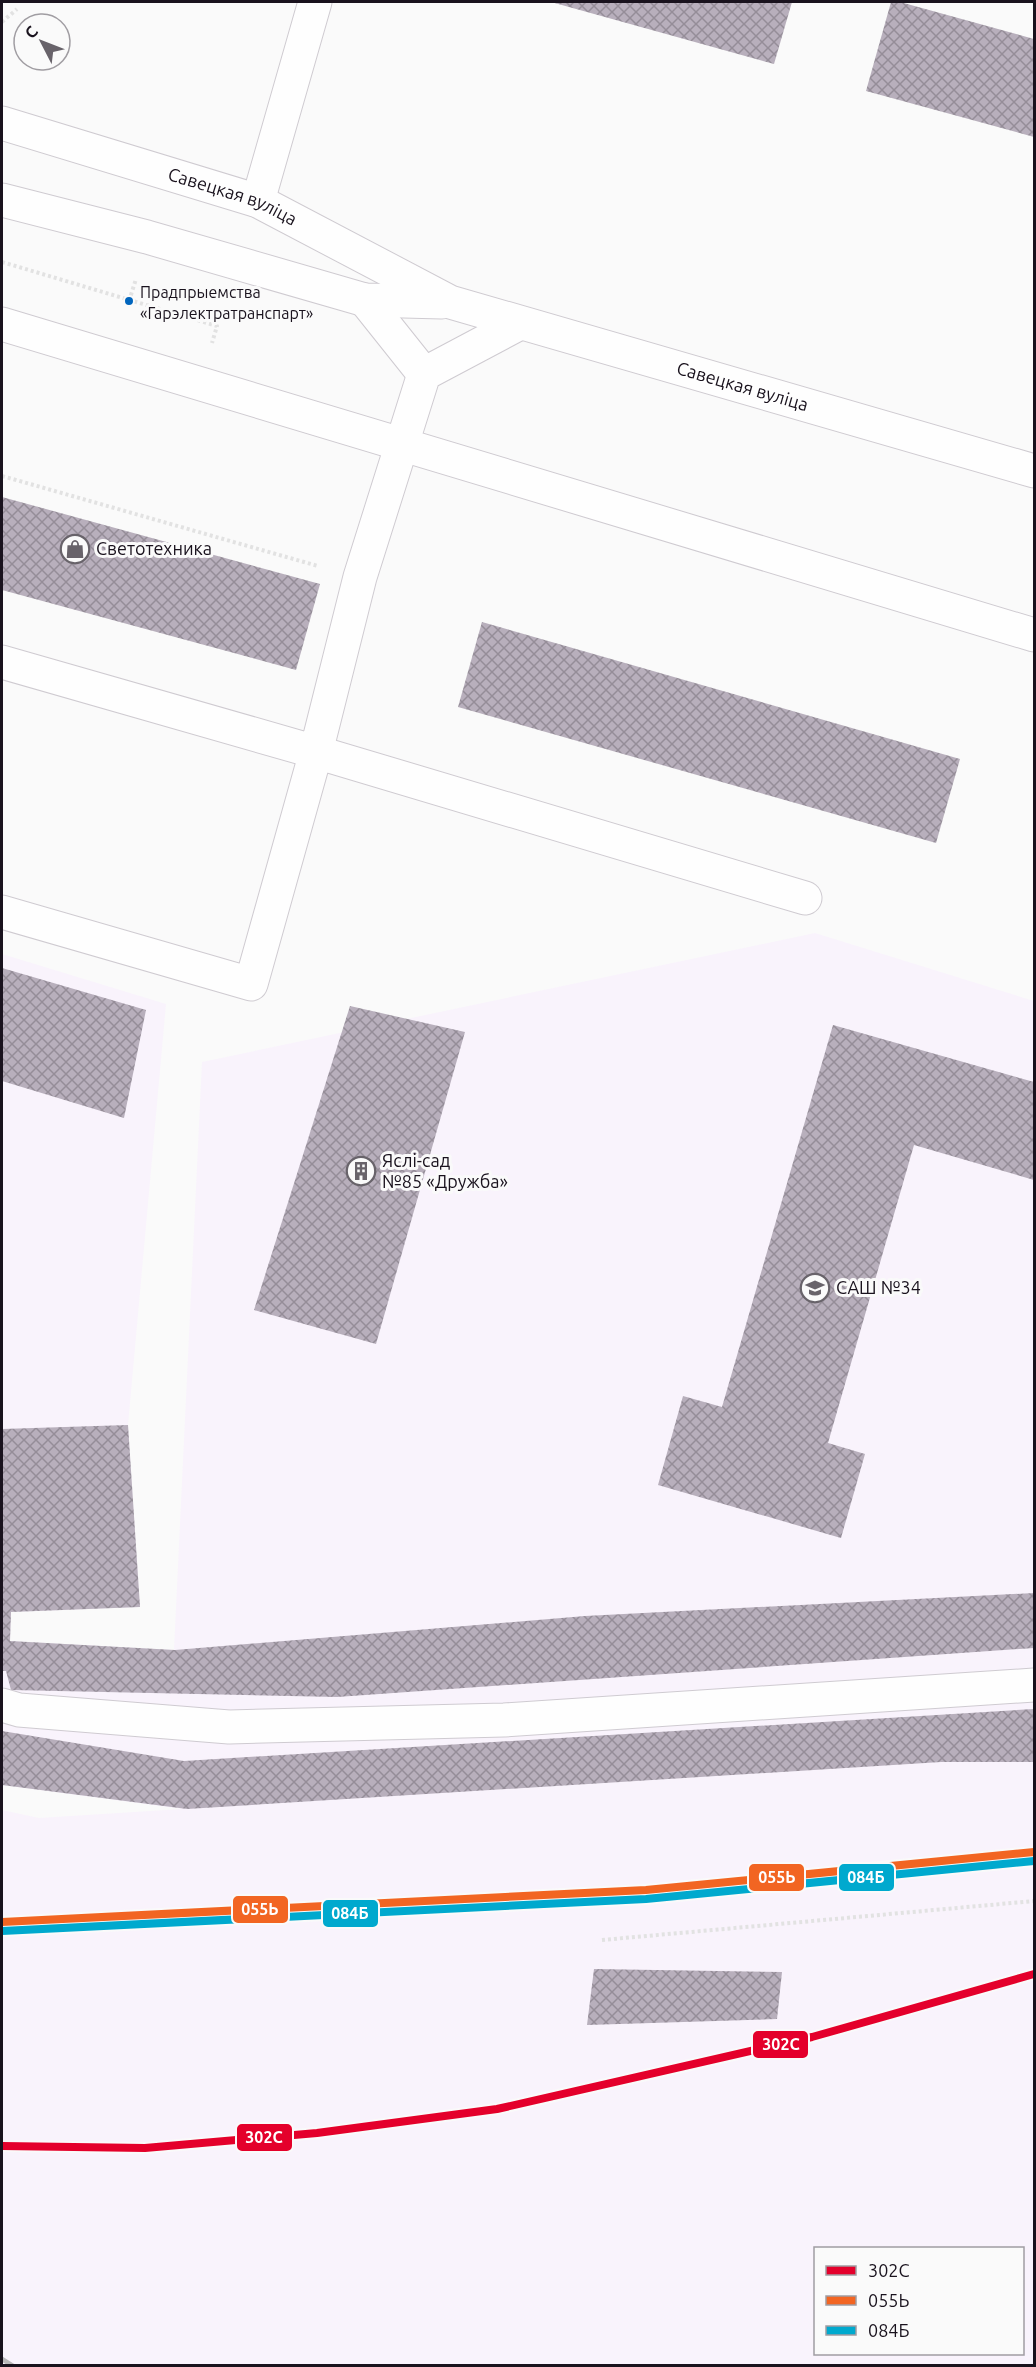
<svg xmlns="http://www.w3.org/2000/svg" width="1036" height="2367" viewBox="0 0 1036 2367" font-family="Ubuntu,sans-serif">
<defs>
<pattern id="building-cross-hatch" width="8" height="8" patternUnits="userSpaceOnUse" patternTransform="scale(1.5)"><rect width="8" height="8" fill="#b8afbc"/><path d="M0 0l8 8M0 8l8-8" fill="none" stroke="#958d98"/></pattern>
</defs>
<rect width="100%" height="100%" fill="#fafafa"/>
<!-- built -->
<path fill="#f9f3fc" fill-rule="evenodd" d="M815,933l219,68v1364h-1032v-555l37,8 143,-9 -180,-24v-831l164,50 -38,421 12,182 -129,5 -1,29 164,9 28,-588zM816,2248h206v106h-206z"/>
<!-- building -->
<g fill="url(#building-cross-hatch)">
<path d="M551,2h241l-18,62z"/>
<path d="M891,2h9l134,37v98l-168,-46z"/>
<path d="M2,497l318,87 -24,86 -294,-80z"/>
<path d="M482,622l478,137 -24,84 -478,-136z"/>
<path d="M2,968l144,42 -22,108 -122,-37z"/>
<path d="M350,1006l115,26 -89,312 -122,-34z"/>
<path d="M833,1025l201,57v98l-120,-35 -86,298 37,11 -24,84 -183,-53 25,-89 39,11z"/>
<path d="M128,1425l12,182 -129,5 -1,29 165,9 410,-34 449,-23v55l-697,49 -326,-7 -5,-19h-4v-242z"/>
<path d="M1034,1709v53h-93l-754,47 -185,-24v-54l182,30z"/>
<path d="M594,1969l188,3 -5,47 -190,6z"/>
</g>
<g fill="none" stroke-linecap="round" stroke-linejoin="round">
<!-- minor casing -->
<g stroke="#cfcbd1" stroke-width="35">
<g id="minor">
<path d="M258,201l57,-199"/>
<path d="M365,300l59,74"/>
<path d="M2,324l1032,311"/>
<path d="M2,662l314,90 44,-175 64,-203 96,-51"/>
<path d="M2,912l249,72 65,-232 489,146"/>
<path d="M2,1705l17,5 210,17 275,-7 530,-35"/>
</g>
</g>
<!-- major casing -->
<g stroke="#cfcbd1" stroke-width="35">
<g id="major">
<path id="s1" d="M2,123l256,78 192,101 584,169"/>
<path d="M2,200l145,37 218,63 77,2"/>
</g>
</g>
<!-- path -->
<g stroke="#e2e2e2" stroke-width="4" stroke-dasharray="3 3" stroke-linecap="butt">
<path d="M2,22l15,-13"/>
<path d="M2,262l215,64 -5,17"/>
<path d="M129,301l7,-22"/>
<path d="M2,476l316,90"/>
<path d="M602,1940l432,-39"/>
</g>
<!-- minor -->
<use href="#minor" stroke="#fefefe" stroke-width="33"/>
<!-- major -->
<use href="#major" stroke="#fefefe" stroke-width="33"/>
<!-- rail -->
<path stroke="#b9b8b9" stroke-width="4.5" d="M2,2359l11,7"/>
<!-- rail-1 casing -->
<g stroke="#fafafa" stroke-width="12">
<path id="rail-1" d="M2,2146l143,2 172,-15 180,-24 315,-72 222,-63"/>
</g>
<!-- rail-2 casing -->
<g stroke="#fafafa" stroke-width="12">
<path id="rail-2" d="M2,1922l644,-32 388,-38"/>
</g>
<!-- rail-3 casing -->
<g stroke="#fafafa" stroke-width="12">
<path id="rail-3" d="M2,1931l644,-32 388,-38"/>
</g>
<!-- rail-1 -->
<use href="#rail-1" stroke="#e4002b" stroke-width="8"/>
<!-- rail-2 -->
<use href="#rail-2" stroke="#f26522" stroke-width="8"/>
<!-- rail-3 -->
<use href="#rail-3" stroke="#00a9ce" stroke-width="8"/>
</g>
<!-- icons -->
<defs>
<g id="shop-ring" transform="scale(1.5)"><circle r="9.5" fill="#fafafa" stroke="#68636a" stroke-width="1.5"/><path d="M-5-2.5h2.3a2.7 3.5 0 0 1 5.4 0H5L5.5 6h-11ZM-1.5-2.5h3a1.5 2.3 0 0 0-3 0Z" fill="#68636a"/></g>
<g id="building-ring" transform="scale(1.5)"><circle r="9.5" fill="#fafafa" stroke="#68636a" stroke-width="1.5"/><path d="M-4-6H4V6H1V3H-1V6H-4ZM-2.5-4.3h1.7v1.8h-1.7ZM.8-4.3h1.7v1.8H.8ZM-2.5-1h1.7V.8h-1.7ZM.8-1h1.7V.8H.8Z" fill="#68636a"/></g>
<g id="school-ring" transform="scale(1.5)"><circle r="9.5" fill="#fafafa" stroke="#68636a" stroke-width="1.5"/><path d="M0-5L7-2L0 1L-7-2ZM-4 1L0 2.5L4 1V4Q0 6-4 4Z" fill="#68636a"/></g>
</defs>
<g fill-rule="evenodd">
<use href="#shop-ring" x="75" y="549"/>
<use href="#building-ring" x="361" y="1171"/>
<use href="#school-ring" x="815" y="1288"/>
</g>
<!-- markers -->
<circle fill="#0065bd" stroke="#fafafa" stroke-width="2" cx="129" cy="301" r="5"/>
<g text-anchor="middle" stroke-width="6" stroke-linejoin="round" paint-order="stroke">
<!-- bus labels -->
<g font-size="16" fill="#19121d" stroke="#fafafa" text-anchor="start">
<text x="140" y="298">Прадпрыемства<tspan x="140" dy="21">«Гарэлектратранспарт»</tspan></text>
</g>
<!-- street labels -->
<g font-size="18" fill="#19121d" stroke="#fafafa">
<text dy="6" stroke="none"><textPath href="#s1" startOffset="242">Савецкая вуліца</textPath></text>
<text dy="6" stroke="none"><textPath href="#s1" startOffset="789">Савецкая вуліца</textPath></text>
</g>
<!-- poi labels -->
<g font-size="18" fill="#19121d" stroke="#fafafa" text-anchor="start">
<text x="96" y="555">Светотехника</text>
<text x="382" y="1167">Яслі-сад<tspan x="382" dy="21">№85 «Дружба»</tspan></text>
<text x="836" y="1294">САШ №34</text>
</g>
</g>
<g stroke="#fafafa" stroke-width="2">
<rect x="748" y="1863" width="57" height="29" rx="6" fill="#f26522"/>
<rect x="838" y="1863" width="57" height="29" rx="6" fill="#00a9ce"/>
<rect x="232" y="1895" width="57" height="29" rx="6" fill="#f26522"/>
<rect x="322" y="1899" width="57" height="29" rx="6" fill="#00a9ce"/>
<rect x="752" y="2030" width="57" height="29" rx="6" fill="#e4002b"/>
<rect x="236" y="2123" width="57" height="29" rx="6" fill="#e4002b"/>
</g>
<g font-size="16" text-anchor="middle" font-weight="bold" fill="#fff">
<text x="777" y="1883">055Ь</text>
<text x="866" y="1883">084Б</text>
<text x="260" y="1915">055Ь</text>
<text x="350" y="1919">084Б</text>
<text x="781" y="2050">302С</text>
<text x="264" y="2143">302С</text>
</g>
<!-- border -->
<rect width="1036" height="2367" fill="none" stroke="#19121d" stroke-width="6"/>
<!-- legend -->
<rect x="814" y="2247" width="210" height="108" fill="#fafafa" stroke="#a09da2" stroke-width="1.5"/>
<rect x="826" y="2266" width="30" height="9" fill="#e4002b" stroke="#a09da2" stroke-width="1.5"/>
<text x="868" y="2277" font-size="18" fill="#19121d">302С</text>
<rect x="826" y="2296" width="30" height="9" fill="#f26522" stroke="#a09da2" stroke-width="1.5"/>
<text x="868" y="2307" font-size="18" fill="#19121d">055Ь</text>
<rect x="826" y="2326" width="30" height="9" fill="#00a9ce" stroke="#a09da2" stroke-width="1.5"/>
<text x="868" y="2337" font-size="18" fill="#19121d">084Б</text>
<!-- north arrow -->
<g transform="translate(42 42) rotate(312)"><circle r="28" fill="#fafafa" stroke="#a09da2" stroke-width="1.5"/>
<path d="M0-4.5L10 22L0 15L-10 22Z" fill="#68636a"/>
<text y="-9" font-size="16" font-weight="bold" text-anchor="middle" fill="#19121d">С</text>
</g>
</svg>
